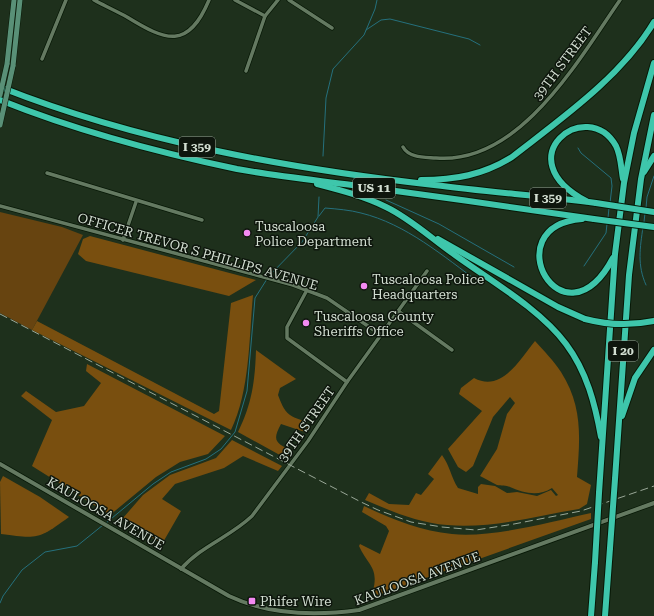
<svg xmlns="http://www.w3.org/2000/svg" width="654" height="616" viewBox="0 0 654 616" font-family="'Roboto Serif',serif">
<rect width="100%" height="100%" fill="#1e301c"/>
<!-- green -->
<path fill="#674410" d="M0,212l62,15 21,8 -51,95 -32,-17z"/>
<!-- forest -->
<g fill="#794f0f">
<path d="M90,236l166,44 -27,16 -143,-35 -8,-7 5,-15z"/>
<path d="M253,295c-4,43 -3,96 -22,135l-199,-100 5,-9 177,93 5,-3 12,-108z"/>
<path d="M535,341c9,10 19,20 26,31 22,35 19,65 16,105l14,8 -4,19 -8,5c-43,7 -88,20 -132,16 -29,-2 -56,-14 -82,-25l4,-7 20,11 20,1 7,-12 5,2 13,-16 -6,-5 14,-19c8,11 9,22 16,33l20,6v-7l3,-3 14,2 12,7 10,-1 20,4 14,-6 5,6 2,-1 -6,-7c-14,9 -28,5 -42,-1 -4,-2 -9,-1 -13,-2 -6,-3 -11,-6 -17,-9l17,-27 10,-35 8,-11 -5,-6 -17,20 -20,49 -7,6 -8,-5 -10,-18 34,-38 -23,-17 2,-6 13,-10c28,15 46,-19 61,-37z"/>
<path d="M256,350l40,29 -16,9 -2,7c3,7 5,15 12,20 6,5 15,4 20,11l-5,6 -24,-8c-10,18 -4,19 12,28l-6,7 -49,-27c14,-28 17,-51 18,-82z"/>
<path d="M87,364l138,72 -17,18 -28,8 -24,15 -46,38 -78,-49 20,-46 -31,-24 5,-5 30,21 28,-6 17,-23 -15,-12z"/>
<path d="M232,440l50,26 -4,5 -35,-15 -19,12 -49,16 -13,15 19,12 -19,33 -37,-24 -2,-2 20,-23 27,-20 46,-17z"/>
<path d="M3,476l37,21 29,20c-30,22 -31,22 -68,17l-1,-52z"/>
<path d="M364,506c27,13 57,25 88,28 40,4 99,-12 139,-21v6l-213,76 -5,-4c6,-24 -5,-25 -14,-45l1,-2 20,10 9,-23 -3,-5 -24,-14z"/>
</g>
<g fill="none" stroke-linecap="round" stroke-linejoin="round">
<!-- stream -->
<g stroke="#25707d" stroke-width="1">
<path d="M366,30l15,-10 9,-1 79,20 11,6"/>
<path d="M578,148l3,5 30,25 1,8 -2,17"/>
<path d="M323,156l3,-58 7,-29 31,-34 11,-26 2,-9"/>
<path d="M386,200l53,24 75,43"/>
<path d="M646,208l1,-11 7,-21"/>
<path d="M319,216l6,-8c12,1 25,2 36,5 45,11 82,43 119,70"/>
<path d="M608,218l1,-10"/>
<path d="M644,222l1,-9"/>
<path d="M643,227c-3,21 -6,38 3,58"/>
<path d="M584,266l22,-33 1,-9"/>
<path d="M269,276l33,-34 16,-25 1,-20"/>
<path d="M106,523l47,-39 18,-12 35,-13 15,-10 14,-17 12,-41 8,-93 12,-19"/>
<path d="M0,603l3,-7 19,-26 23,-18 32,-6 26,-21"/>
</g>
<!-- minor casing -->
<g stroke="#071806" stroke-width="5">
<g id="minor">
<path d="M94,0c11,6 22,11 33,17 39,24 61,33 82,-17"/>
<path d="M235,0l30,16"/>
<path d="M289,0l43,28"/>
<path d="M42,59l24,-59"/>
<path d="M246,71l19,-55 13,-16"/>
<path d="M403,147c6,11 22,10 33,11 84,7 143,-99 184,-158"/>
<path d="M47,173l155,47"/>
<path d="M0,206l293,79 34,13 54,37"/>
<path d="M123,240l13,-38"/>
<path d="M307,290l-20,37v11l60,44"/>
<path d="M398,311l54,39"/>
<path d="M181,569c20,-23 49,-32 71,-53l56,-75 39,-59 80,-111"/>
</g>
</g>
<!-- tertiary casing -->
<g stroke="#071806" stroke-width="5.5">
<path id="tertiary" d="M0,464l229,132c40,19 87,20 130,14l295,-107"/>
</g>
<!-- secondary casing -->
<g stroke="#071806" stroke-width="6">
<g id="secondary">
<path d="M7,64l7,-64"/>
<path d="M13,66l7,-66"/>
</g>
</g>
<!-- motorway casing -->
<g stroke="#071806" stroke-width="8">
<g id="motorway">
<path d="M0,87c139,55 286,81 434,98 54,7 108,11 162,18"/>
<path d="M0,100c77,31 156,52 237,69 38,7 77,11 115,16 81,11 161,22 242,34"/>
<path d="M644,172l10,-16"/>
<path d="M421,180c34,0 62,-5 91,-23 50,-39 109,-80 142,-135"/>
<path d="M317,184c23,6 47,12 69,23 25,12 46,32 69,48 36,26 85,54 111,89 21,28 29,60 35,93"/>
<path d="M586,201c-81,-43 1,-106 30,-55 5,10 5,22 7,33"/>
<path d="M582,219c-89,7 -19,133 31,39"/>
<path d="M438,239l120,68 27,12"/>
<path d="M622,416l13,-38 19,-28"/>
<path d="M615,479l14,-204 12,-96 13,-64"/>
<path d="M599,493l16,-239 9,-71 10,-50 20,-70"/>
<path d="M591,616l4,-54"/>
<path d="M605,616l5,-68"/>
</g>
</g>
<!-- minor -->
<use href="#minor" stroke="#647961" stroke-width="3.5"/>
<!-- tertiary -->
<use href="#tertiary" stroke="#647961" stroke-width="4"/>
<!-- secondary -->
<use href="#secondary" stroke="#599077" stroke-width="5"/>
<!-- motorway -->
<use href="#motorway" stroke="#3ec6ab" stroke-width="6"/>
<!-- rail -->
<path stroke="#99a797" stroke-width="1" stroke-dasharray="8 4" stroke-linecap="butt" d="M0,314l361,188 17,8 33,12 31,5 34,3 38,-6 67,-13 73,-25"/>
<!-- secondary-bridge casing -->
<g stroke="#071806" stroke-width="6" stroke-linecap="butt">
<g id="secondary-bridge">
<path d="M0,95l7,-31"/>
<path d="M0,125l13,-59"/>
</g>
</g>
<!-- motorway-bridge casing -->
<g stroke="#071806" stroke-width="8" stroke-linecap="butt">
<g id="motorway-bridge">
<path d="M596,203l58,9"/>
<path d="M594,219l60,8"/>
<path d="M585,319c23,6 45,7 69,2"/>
<path d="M610,548l5,-69"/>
<path d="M595,562l4,-69"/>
</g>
</g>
<!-- secondary-bridge -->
<use href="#secondary-bridge" stroke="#599077" stroke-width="5"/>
<!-- motorway-bridge -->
<use href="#motorway-bridge" stroke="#3ec6ab" stroke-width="6"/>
</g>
<!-- markers -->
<g fill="#f38af2" stroke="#0e160d" stroke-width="1.5">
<circle cx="247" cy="233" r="4"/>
<circle cx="364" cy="286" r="4"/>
<circle cx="306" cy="323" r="4"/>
<rect x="248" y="597" width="8" height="8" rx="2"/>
</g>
<g text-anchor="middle" stroke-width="3" stroke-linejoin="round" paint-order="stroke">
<!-- shield labels -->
<g fill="#0e160d" stroke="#97a296" stroke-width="1">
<rect x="179" y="137" width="36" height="20" rx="3"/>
<rect x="353" y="178" width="42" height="20" rx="3"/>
<rect x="530" y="188" width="36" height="20" rx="3"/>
<rect x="608" y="341" width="30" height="20" rx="3"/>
</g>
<g font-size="12" font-weight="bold" fill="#d2ded1">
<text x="197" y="151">I 359</text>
<text x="374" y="192">US 11</text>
<text x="548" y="202">I 359</text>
<text x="623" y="355">I 20</text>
</g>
<!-- street labels -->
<g font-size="13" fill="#d2ded1" stroke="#0e160d">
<text transform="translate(562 63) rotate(-53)" y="5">39TH STREET</text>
<text transform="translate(198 251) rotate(16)" y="5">OFFICER TREVOR S PHILLIPS AVENUE</text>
<text transform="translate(306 424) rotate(-55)" y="5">39TH STREET</text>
<text transform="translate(106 513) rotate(30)" y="5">KAULOOSA AVENUE</text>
<text transform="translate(417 578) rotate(-20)" y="5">KAULOOSA AVENUE</text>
</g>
<!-- poi labels -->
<g font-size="13" fill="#d2ded1" stroke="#0e160d" text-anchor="start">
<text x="255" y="231">Tuscaloosa<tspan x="255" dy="15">Police Department</tspan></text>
<text x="372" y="284">Tuscaloosa Police<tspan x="372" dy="15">Headquarters</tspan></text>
<text x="314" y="321">Tuscaloosa County<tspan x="314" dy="15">Sheriffs Office</tspan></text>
<text x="260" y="606">Phifer Wire</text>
</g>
</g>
</svg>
